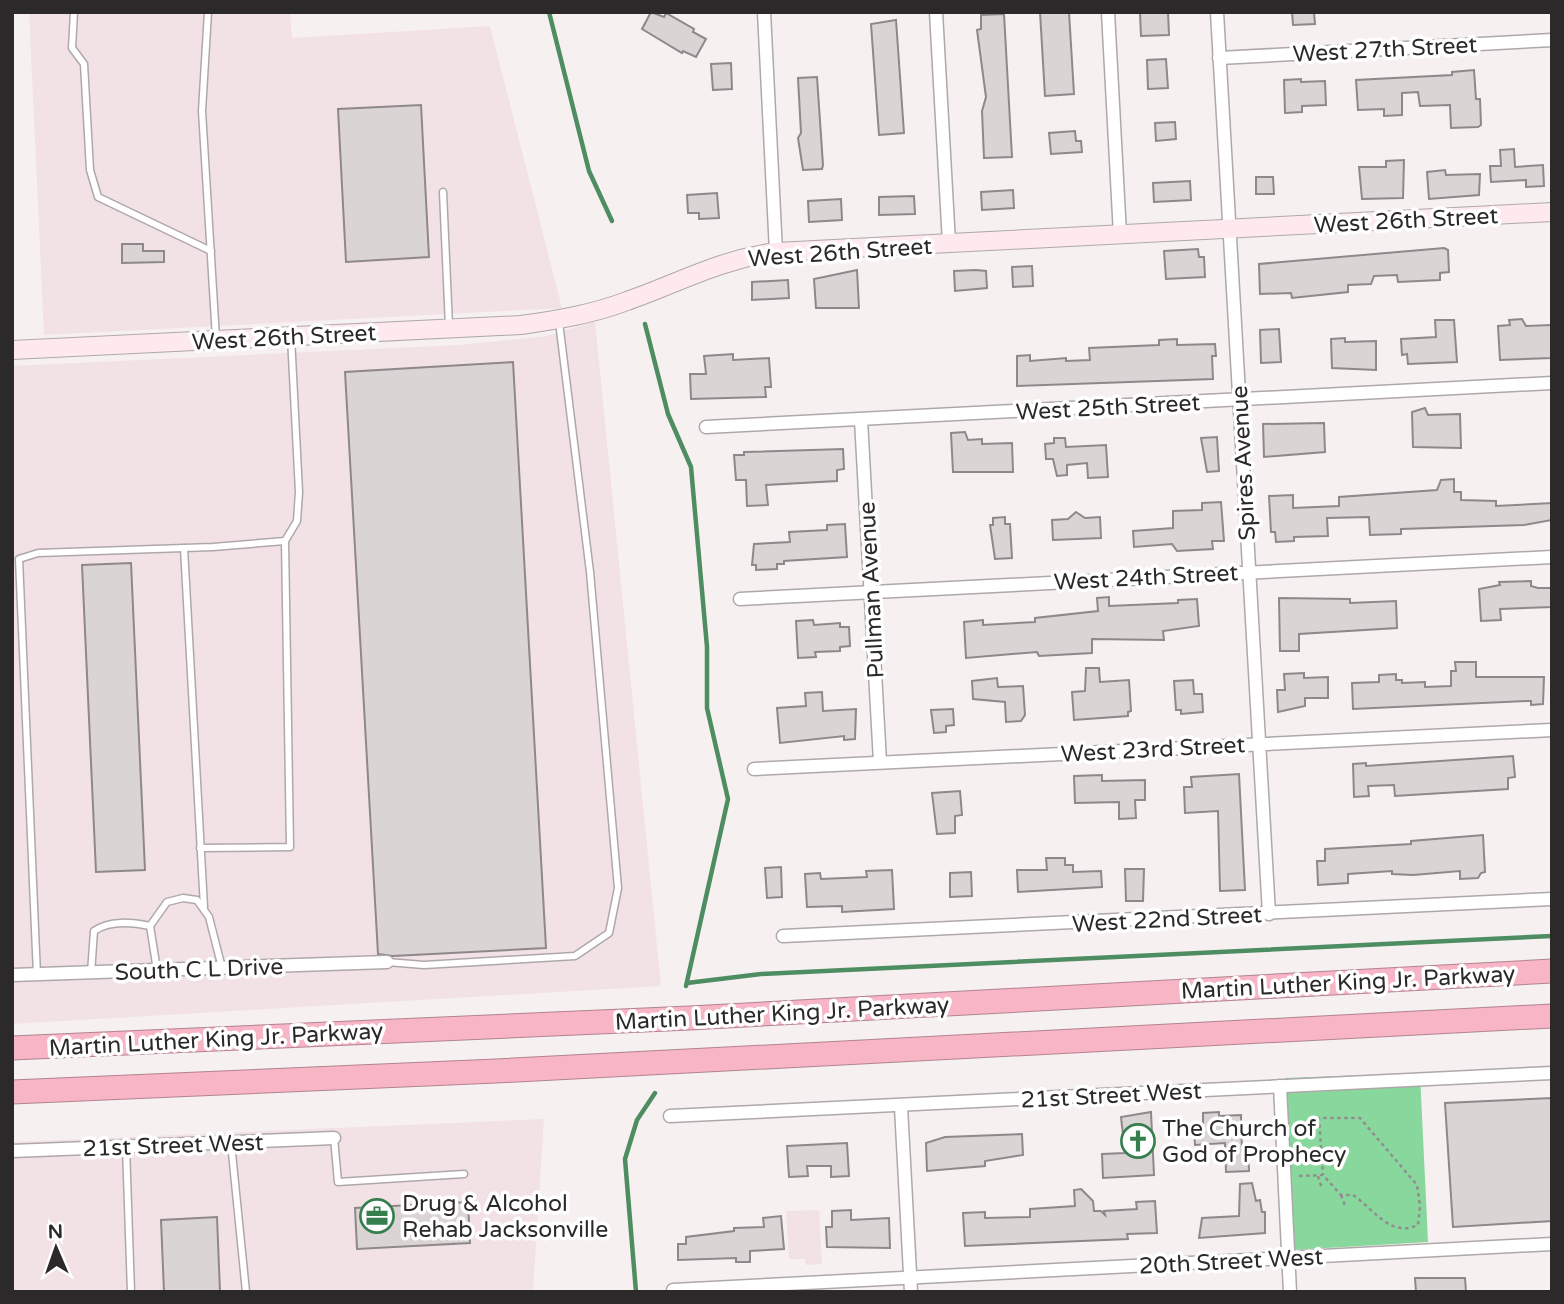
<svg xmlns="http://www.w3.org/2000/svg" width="1564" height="1304" viewBox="0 0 1564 1304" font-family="'Varela Round',sans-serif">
<rect width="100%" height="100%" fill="#f7f0f1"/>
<!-- built -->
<g fill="#f2e2e5">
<path d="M29,12h261l2,26 198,-12 72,282 -518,27z"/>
<path d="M595,321l66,665 -649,38v-658l446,-21 89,-9z"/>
<path d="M544,1119l-11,173h-521v-150z"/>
<path d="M819,1210l3,54 -16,1 -1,-6h-16l-3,-48z"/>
</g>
<!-- green -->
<path fill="#88d89e" d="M1420,1073l8,169 -135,8 -8,-172z"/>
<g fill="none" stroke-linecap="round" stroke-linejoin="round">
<!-- stream -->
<g stroke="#4e8d61" stroke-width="4.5">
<path d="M549,12l40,159 23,50"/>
<path d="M645,324l23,90 23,53 16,180v61l21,91 -42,187"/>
<path d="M687,983l74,-9 791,-38"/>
<path d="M636,1292l-11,-133 12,-39 18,-27"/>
</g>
</g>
<!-- building -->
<g fill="#dbd4d5" stroke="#8f888a" stroke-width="2">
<path d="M651,12l13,5 2,-4 28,16 -1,3 13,7 -10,18 -13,-6 -1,2 -40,-24z"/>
<path d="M1040,12h29l5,82 -29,2z"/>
<path d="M1168,12l1,23 -28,1 -1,-23z"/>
<path d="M1292,12h22l1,12 -22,1z"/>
<path d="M1004,14l8,143 -28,1 -2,-47 4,-14 -9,-67 4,-1v-14z"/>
<path d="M896,20l8,113 -25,2 -8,-111z"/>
<path d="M1166,59l2,29 -20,1 -1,-29z"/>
<path d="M731,63l1,26 -19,1 -2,-26z"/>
<path d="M1474,70l2,29h4l1,26 -3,2 -27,1 -1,-23 -30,1 -2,-14 -16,1v22l-18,1v-7l-26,1 -2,-30 96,-5v-3z"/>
<path d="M817,77l6,88 -1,4 -19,1 -5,-32 3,-5 -3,-55z"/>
<path d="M1301,79v3l24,-1 1,24 -24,1v6l-17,1 -1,-33z"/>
<path d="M421,105l8,152 -83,5 -8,-153z"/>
<path d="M1175,122l1,17 -20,2 -1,-18z"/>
<path d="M1075,131l1,10h5l1,11 -31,2 -2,-21z"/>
<path d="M1514,149l1,18 28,-2 1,21 -18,1v-7l-35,2 -1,-16h11l-1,-16z"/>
<path d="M1404,160l-1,38 -41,1 -3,-32h27v-6z"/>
<path d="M1445,170l1,5 34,-1 -1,21 -50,4 -2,-27z"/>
<path d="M1256,177h17l1,17h-18z"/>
<path d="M1190,181l1,19 -37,2 -1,-19z"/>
<path d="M1013,190l1,18 -32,2 -1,-18z"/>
<path d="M717,193l2,25 -20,1v-6h-11l-1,-18z"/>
<path d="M914,196l1,18 -36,1v-18z"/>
<path d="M841,199l1,21 -33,2 -1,-21z"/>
<path d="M122,244h21v7h21v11l-42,1z"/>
<path d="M1444,248l4,2 1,22 -9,1v7l-42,2 -1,-7 -23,1 -3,8 -23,1v7l-56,6 -1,-5 -31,1 -1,-30z"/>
<path d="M1198,249l1,8h5l1,20 -39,2 -2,-28z"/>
<path d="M1032,266l1,20 -20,1 -1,-20z"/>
<path d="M857,270l2,38h-43l-2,-29z"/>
<path d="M976,270l10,1 1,17 -32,3 -1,-20z"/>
<path d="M788,280l1,18 -37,2v-18z"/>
<path d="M1522,319l4,7 26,-1v33l-52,2 -2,-34 12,-1 -1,-5z"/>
<path d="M1435,320h19l3,42 -49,2 -1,-10 -5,1 -1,-16 35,-2z"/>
<path d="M1279,329l2,33 -20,1 -1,-33z"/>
<path d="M1345,338v4l31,-1v29l-44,-2 -1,-29z"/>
<path d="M1177,339v6l38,-1 1,12h-4l1,23 -196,7v-30l13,-1v6l36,-3v3l24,-1 -1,-12 70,-3v-5z"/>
<path d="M733,354v6l36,-2 2,29h-6l1,10 -75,2 -1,-25h16l-2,-18z"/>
<path d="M513,362l33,586 -153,8 -15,-2 -33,-582z"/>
<path d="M1425,408l3,7 32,-1 1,34 -48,-1 -1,-35z"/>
<path d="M1324,423l1,29 -61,5 -1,-33z"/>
<path d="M965,432l3,8 14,-1v5l30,-1 1,29h-60l-2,-39z"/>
<path d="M1217,437l2,34 -12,1 -6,-34z"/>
<path d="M1054,438h11l1,9 40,-2 2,32 -20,1 -1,-15 -20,2v10l-10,1 -4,-17h-7l-1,-15 9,-1z"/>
<path d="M843,449l1,20 -7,1v11l-71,4 2,20 -21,1 -1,-26h-10l-2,-25h10v-3z"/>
<path d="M1454,479v13h7v8l35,1v5l56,-3v17l-28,5 -123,4v5l-31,1 -1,-18 -42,1 1,18 -34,1v4l-18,1 -1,-10h-4l-2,-36 24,-1v13l46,-2v-9l98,-7 4,-10z"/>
<path d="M1221,502l3,39h-12l1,8 -36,2 -5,-7 -38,3 -1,-16 40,-3v-17l29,-1v-7z"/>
<path d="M1076,512l9,6 15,-1 1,21 -48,2 -1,-20 16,-1z"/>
<path d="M1005,517v7h5l2,34 -17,1 -5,-34h3v-7z"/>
<path d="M845,524l2,33 -63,4v3h-7v5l-21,1v-5h-4l2,-21 36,-2 -1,-10 38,-2v-5z"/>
<path d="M131,563l14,307 -49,2 -14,-307z"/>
<path d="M1531,581v5l7,2h14v19l-52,2 1,11 -20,1 -2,-32 21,-4 -1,-3z"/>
<path d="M1109,597v9l69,-3v-3l19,-1 2,27 -36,5 1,9 -72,-1v14l-53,3 -2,-4 -71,6 -2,-36 19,-2v5l52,-3v-4l63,-7 -1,-13z"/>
<path d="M1279,598l71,1v4l46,-2 1,27 -98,6v17h-19z"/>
<path d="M813,620l1,5 26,-2v4h9l1,19 -10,1v4l-25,1 1,5 -18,1 -2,-37z"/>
<path d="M1455,662h21v15h68l-1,27 -12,1v-4h-4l-174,8 -1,-26 27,-1v-7l17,-1v6h6v3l23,-1v5l26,-1v-15h5z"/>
<path d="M1086,668h13l1,14 29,-2 2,31 -3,1v4l-54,4 -2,-28 13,-1z"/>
<path d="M1304,673v5l24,-1v21h-23v8l-27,6 -1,-22h8l-1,-16z"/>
<path d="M997,678l1,9 25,-1 2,29 -4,6 -15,1 -1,-20 -32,-3 -1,-18z"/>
<path d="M1193,680l1,14h8l1,18 -22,2v-4h-5l-2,-29z"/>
<path d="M822,692l1,19 33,-2 -1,30 -11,1v-4l-64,7 -3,-35 29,-2 -1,-13z"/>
<path d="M953,709l1,16 -8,1v6l-12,1 -3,-23z"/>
<path d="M1513,756l2,21 -7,1v11l-113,7 -1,-11 -26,1 1,10 -15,1 -1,-33 13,-1v3z"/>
<path d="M1239,774l6,116 -25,1 -2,-80 -33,2 -1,-26h8l-1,-10z"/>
<path d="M1102,775v6l43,-1v20h-10l1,18 -17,1v-17l-44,1 -1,-27z"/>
<path d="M960,791l2,24 -7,1v17l-18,1 -5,-41z"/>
<path d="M1483,835l2,37 -4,1 -3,5 -18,1v-8l-47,4 -21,-1v-3l-44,3v9l-30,2 -1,-24h8v-12l86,-5v-3z"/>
<path d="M1046,858h19v7h8v7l28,-1 1,16 -84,5 -1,-22h30z"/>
<path d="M781,867l1,30 -15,1 -2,-30z"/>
<path d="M1125,869h19l-1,32h-17z"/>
<path d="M892,870l2,39 -52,3v-6l-35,1 -2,-33 15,-1 1,6 46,-2 -1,-6z"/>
<path d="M971,872l1,24 -22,1v-24z"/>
<path d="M1552,1098v123l-99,6 -8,-124z"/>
<path d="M1151,1112l3,63 -51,3 -1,-24 23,-1 -4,-36z"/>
<path d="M1219,1112v4l22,-1 1,36h6l1,20 -23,1 -1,-29 -30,2 -1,-17 9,-1v-14z"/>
<path d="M1022,1134l1,21 -38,6v5l-58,5 -1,-28 19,-6z"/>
<path d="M847,1143l2,33 -18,1v-11h-24l1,10 -19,1 -2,-31z"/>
<path d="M1252,1183l4,18 4,-1 2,12h3v21l-66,5 3,-20 37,-2 1,-32z"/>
<path d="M1081,1189l12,12 1,10h7l4,4 -1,-4 33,-2 -1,-7 19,-1 2,32 -30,1 1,5 -163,7 -2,-33 22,-1v6l45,-1v-8l45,-3 -1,-16z"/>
<path d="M468,1202l2,41 -113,6 -2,-41z"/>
<path d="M851,1210v10l38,-2 1,30 -63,-1 -1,-20h6v-16z"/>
<path d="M781,1216l3,33 -34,2v11h-14v-4l-58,2v-16h8v-7l48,-6v-3l30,-1 -1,-9z"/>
<path d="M217,1217l3,75h-56l-3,-72z"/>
<path d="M1415,1278h50l1,14h-50z"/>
</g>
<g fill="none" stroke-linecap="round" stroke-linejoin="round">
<!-- lane casing -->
<g stroke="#afa8aa" stroke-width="9">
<g id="lane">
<path d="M74,12l-2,36 12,16 6,106 8,27 113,54"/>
<path d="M208,12l-6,99 14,227"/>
<path d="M443,192l6,134"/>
<path d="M184,548l20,359"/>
<path d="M200,848l90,-1 -5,-306"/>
<path d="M150,926l17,-24 16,-4 14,2 12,17 13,51"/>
<path d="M387,962l37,3 151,-9 34,-23 9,-45 -28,-316 -31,-250"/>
<path d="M91,973l3,-42c16,-11 37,-9 56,-5l7,44"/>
<path d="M37,975l-18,-416 19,-6 175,-6 72,-6 12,-20 2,-29 -8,-155"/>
<path d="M334,1138l4,44 126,-8"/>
<path d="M231,1143l15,149"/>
<path d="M126,1147l5,145"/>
</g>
</g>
<!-- street casing -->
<g stroke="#afa8aa" stroke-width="15">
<g id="street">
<path d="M764,12l12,240"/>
<path d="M936,12l13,231"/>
<path d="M1108,12l12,223"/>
<path d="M1217,12l52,902"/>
<path d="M1219,58l333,-18"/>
<path d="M861,420l19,342"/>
<path d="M706,427l846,-44"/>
<path d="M740,599l812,-42"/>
<path d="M754,769l798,-39"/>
<path d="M783,936l769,-37"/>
<path d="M12,975l375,-13"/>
<path d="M1280,1086l10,206"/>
<path d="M901,1107l10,185"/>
<path d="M670,1116l882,-43"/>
<path d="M12,1151l322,-13"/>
<path d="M673,1290l879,-46"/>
</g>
</g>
<!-- secondary casing -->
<g stroke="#afa8aa" stroke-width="20">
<path id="secondary" d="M12,350l509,-25c36,-5 72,-11 106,-24 54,-19 91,-41 149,-49l776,-40"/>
</g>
<!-- highway casing -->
<g stroke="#b1848f" stroke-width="25">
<g id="highway">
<path d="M12,1048l678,-30 862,-47"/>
<path d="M12,1092l484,-21 1056,-55"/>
</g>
</g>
<!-- path -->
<g stroke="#928d8e" stroke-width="2.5" stroke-dasharray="3.5 3.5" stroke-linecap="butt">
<path d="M1299,1176l24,-1 18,20h12c21,14 37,43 65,30l2,-19 -3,-21 -57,-67h-41l4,57"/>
<path d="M1318,1176l4,13"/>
<path d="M1341,1195l5,13"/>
</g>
<!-- lane -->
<use href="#lane" stroke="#fff" stroke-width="6"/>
<!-- street -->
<use href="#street" stroke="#fff" stroke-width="12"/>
<!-- secondary -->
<use href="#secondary" stroke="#fde9ee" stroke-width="18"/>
<!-- highway -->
<use href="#highway" stroke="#f8b5c5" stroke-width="23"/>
</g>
<!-- icons -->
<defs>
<g id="church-ring" transform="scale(1.75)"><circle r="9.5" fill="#fff" stroke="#347f4d" stroke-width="1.5"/><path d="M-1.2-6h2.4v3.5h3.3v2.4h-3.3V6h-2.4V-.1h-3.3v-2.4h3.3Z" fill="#347f4d"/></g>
<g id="office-ring" transform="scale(1.75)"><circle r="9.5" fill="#fff" stroke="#347f4d" stroke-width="1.5"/><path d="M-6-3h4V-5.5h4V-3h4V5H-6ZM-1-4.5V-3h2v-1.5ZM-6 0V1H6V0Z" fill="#347f4d"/></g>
</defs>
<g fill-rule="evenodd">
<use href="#church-ring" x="1138" y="1141"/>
<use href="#office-ring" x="377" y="1216"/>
</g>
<g text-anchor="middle" stroke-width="7" stroke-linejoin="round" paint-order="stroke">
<!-- street labels -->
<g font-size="23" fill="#2c292a" stroke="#fff">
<text transform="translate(1385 49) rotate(-3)" y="8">West 27th Street</text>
<text transform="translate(1406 220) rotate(-3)" y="8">West 26th Street</text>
<text transform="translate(840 252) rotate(-4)" y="8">West 26th Street</text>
<text transform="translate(284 337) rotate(-3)" y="8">West 26th Street</text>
<text transform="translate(1108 407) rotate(-3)" y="8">West 25th Street</text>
<text transform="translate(1243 463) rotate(-93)" y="8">Spires Avenue</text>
<text transform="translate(1146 577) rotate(-3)" y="8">West 24th Street</text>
<text transform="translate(871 590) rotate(-93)" y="8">Pullman Avenue</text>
<text transform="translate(1153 749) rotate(-3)" y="8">West 23rd Street</text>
<text transform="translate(1167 919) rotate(-3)" y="8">West 22nd Street</text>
<text transform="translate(199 969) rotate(-2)" y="8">South C L Drive</text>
<text transform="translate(1348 982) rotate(-3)" y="8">Martin Luther King Jr. Parkway</text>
<text transform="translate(782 1013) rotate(-3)" y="8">Martin Luther King Jr. Parkway</text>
<text transform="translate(216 1039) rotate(-3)" y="8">Martin Luther King Jr. Parkway</text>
<text transform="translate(1111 1095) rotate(-3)" y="8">21st Street West</text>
<text transform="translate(173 1145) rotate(-2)" y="8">21st Street West</text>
<text transform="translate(1231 1261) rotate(-3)" y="8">20th Street West</text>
</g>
<!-- poi labels -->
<g font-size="23" fill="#2c292a" stroke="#fff" text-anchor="start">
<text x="1162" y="1136">The Church of<tspan x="1162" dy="26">God of Prophecy</tspan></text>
<text x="402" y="1211">Drug &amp; Alcohol<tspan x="402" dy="26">Rehab Jacksonville</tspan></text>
</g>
</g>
<!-- border -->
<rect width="1564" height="1304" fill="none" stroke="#2c292a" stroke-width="28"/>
<!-- north arrow -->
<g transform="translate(56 1248) rotate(358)" stroke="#ffffff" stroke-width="5" paint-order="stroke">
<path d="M0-5L12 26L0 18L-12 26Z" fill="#2c292a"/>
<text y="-10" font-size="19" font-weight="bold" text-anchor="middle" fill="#2c292a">N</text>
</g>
</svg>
